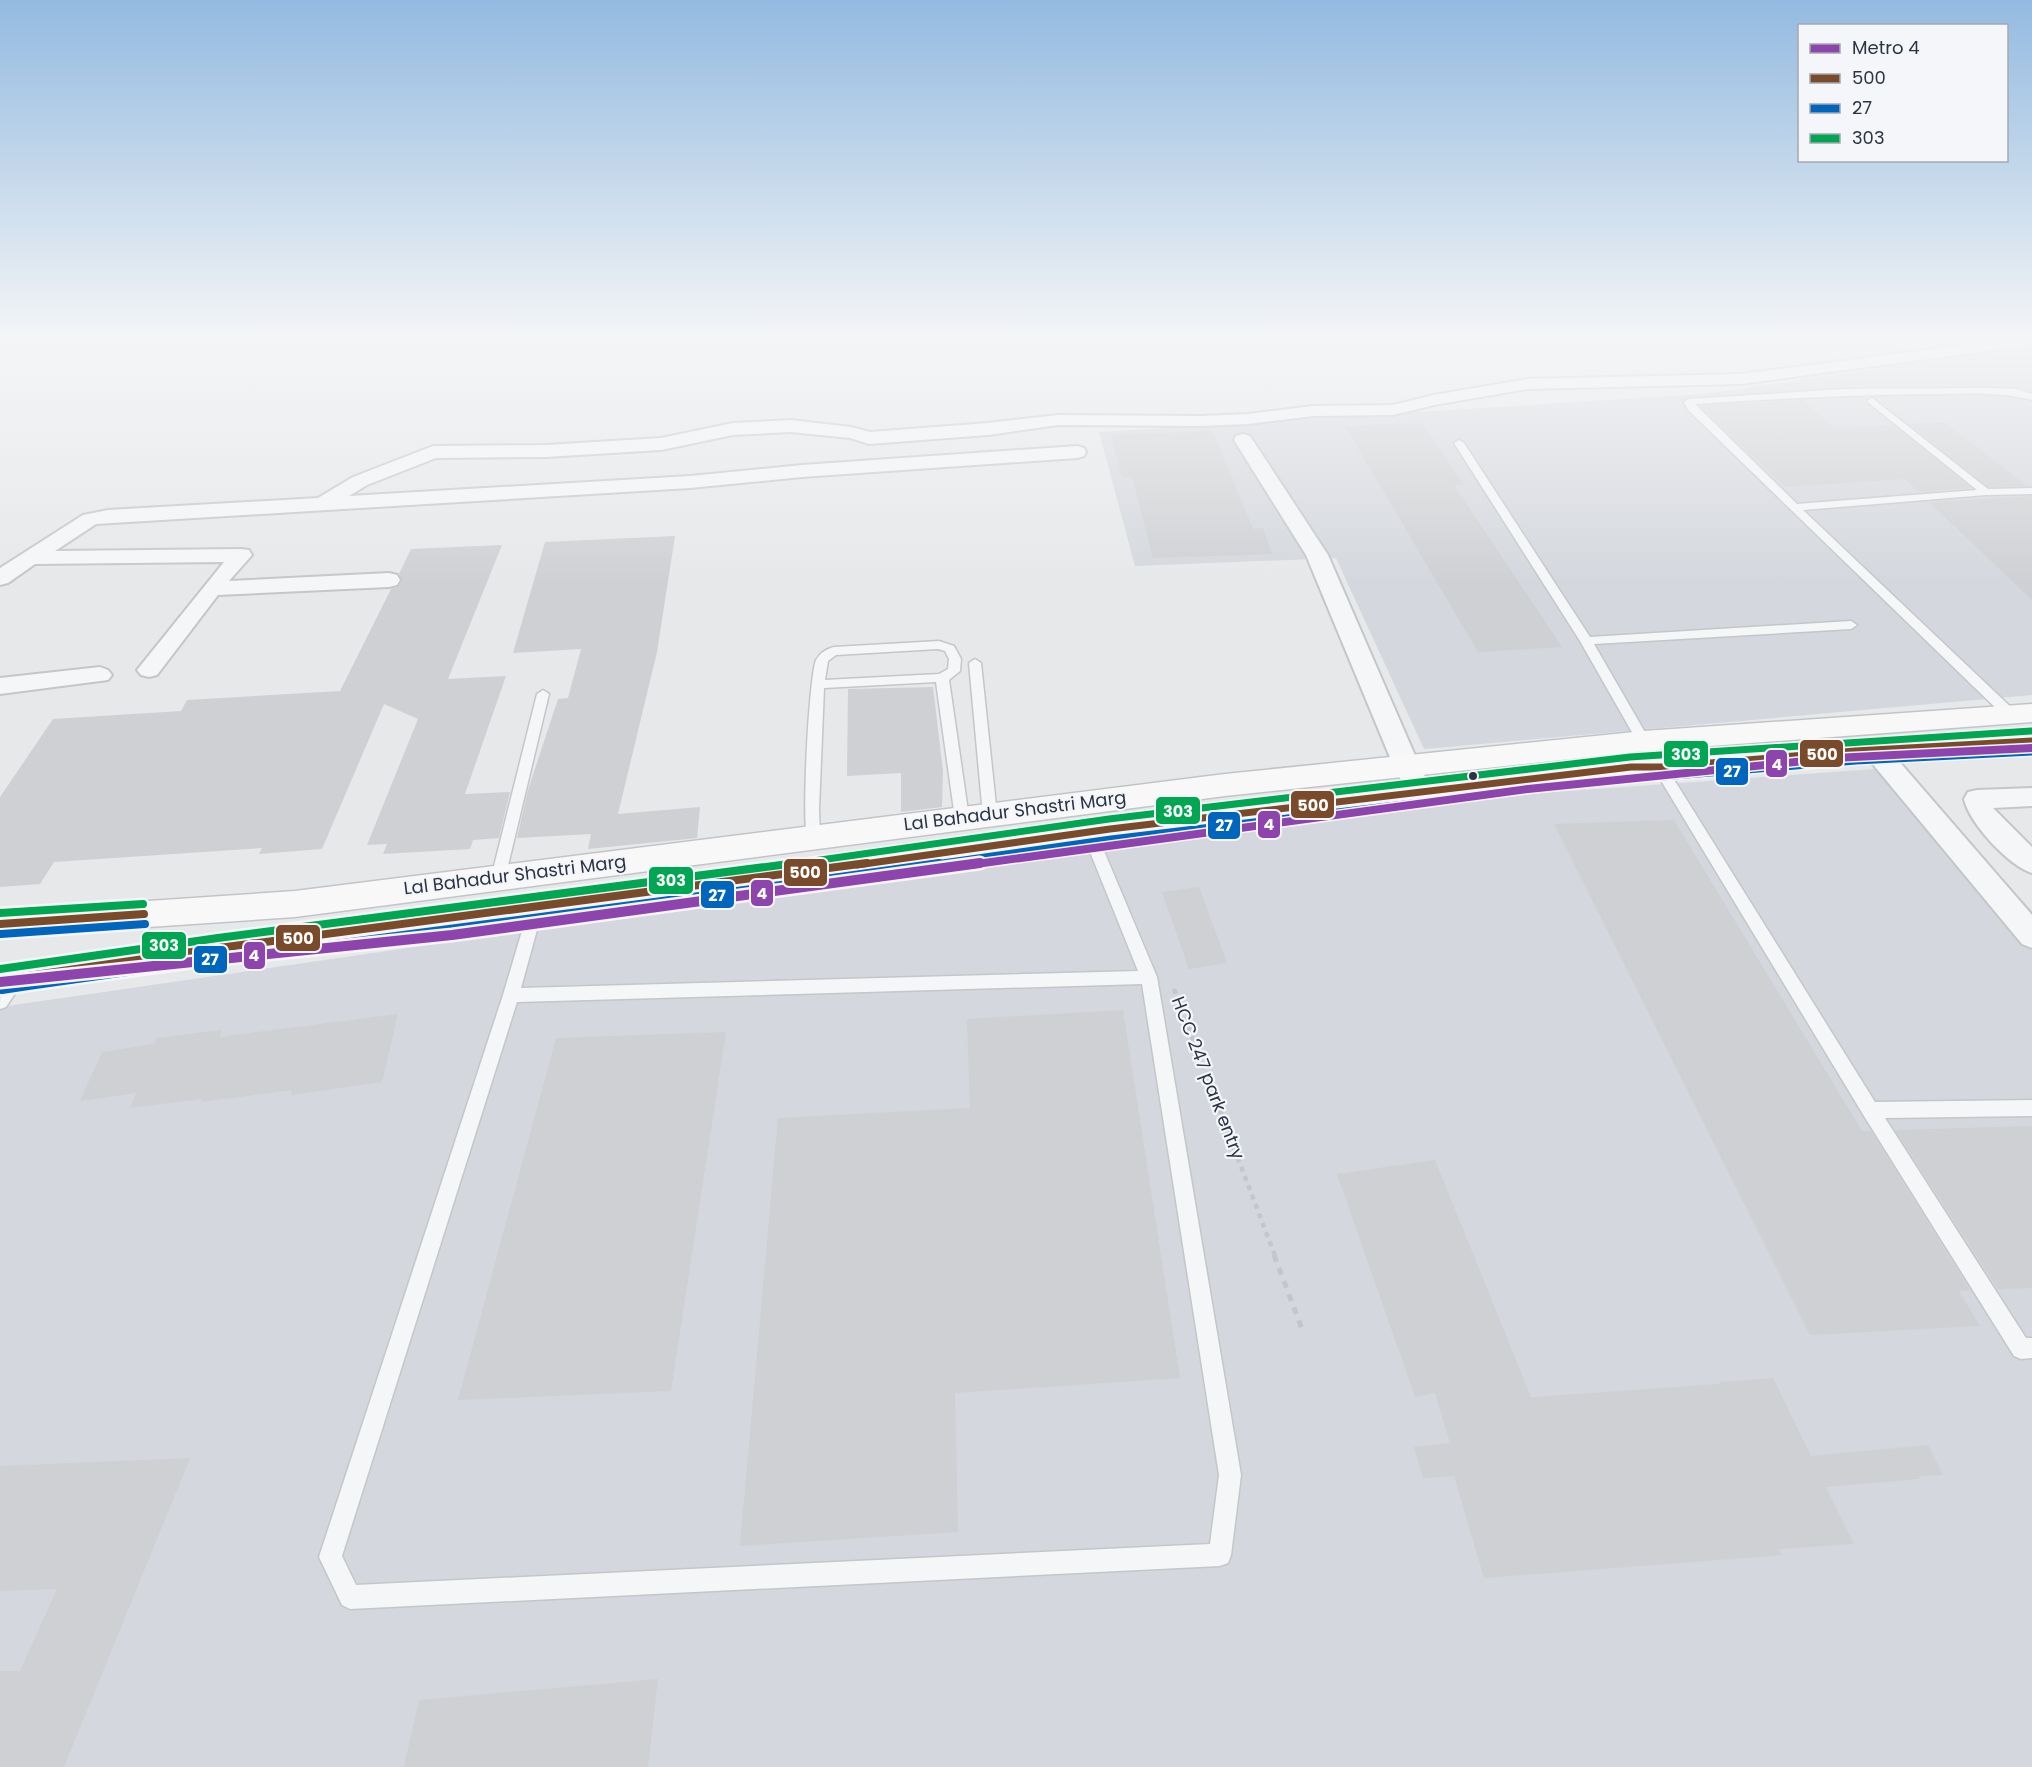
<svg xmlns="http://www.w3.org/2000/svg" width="2032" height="1767" viewBox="0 0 2032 1767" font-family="Poppins,sans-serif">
<rect width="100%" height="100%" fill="#e6e8ea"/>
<!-- built -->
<g fill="#d4d7dd">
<path d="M2032,346v349l-608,54 -88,-191 -201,8 -36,-134 606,-38z"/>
<path d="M1901,767l131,144v856h-2032v-760l1142,-165 330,-44z"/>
</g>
<!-- building -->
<g fill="#ced0d3">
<path d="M1802,400l33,28 58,-3 78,63 -52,4 -14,-13 -120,8 -85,-81z"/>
<path d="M1944,422l83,64 -38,1 -80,-63z"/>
<path d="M1422,423l42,62h-10l108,162 -84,5 -133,-226z"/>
<path d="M1213,431l40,98 10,-1 9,26 -119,4 -21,-81h-10l-11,-42z"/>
<path d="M2032,496v104l-103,-98z"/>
<path d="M675,536l-18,116 -39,162 82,-7 -3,31 -109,11 3,-15 -74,4 11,-48 30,-91 10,-1 13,-49 -68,4 32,-111z"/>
<path d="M502,545l-54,134 58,-3 -41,118 45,-2 -11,46 -26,2 -3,9 -87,5 4,-10 -20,1 51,-126 -34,-15 -62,145 -63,5 3,-6 -208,14 -14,22 -40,3v-90l53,-78 128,-8 6,-11 153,-9 51,-102 7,-2 4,-6 -3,-7 12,-25z"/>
<path d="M933,687l10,84 -1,36 -41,5v-39l-54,3 1,-87z"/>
<path d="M1674,820l188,311h9l99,159 -11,1 21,35 -170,9 -256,-511z"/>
<path d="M1199,887l28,76 -38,6 -27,-77z"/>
<path d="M1123,1010l57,368 -225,15 3,139 -218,14 38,-428 192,-10 -3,-89z"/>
<path d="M398,1014l-16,68 -91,13 1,-5 -91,12 1,-3 -72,9 6,-15 -56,8 22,-49 52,-8 3,-6 65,-8 -2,7z"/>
<path d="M726,1032l-55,359 -213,9 98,-362z"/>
<path d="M2032,1126v162l-34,1 -103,-159z"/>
<path d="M1435,1160l96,237 189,-13 -1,-2 54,-4 38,78 117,-11 15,30 -25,1 2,3 -94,8 28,57 -75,5 3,6 -298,23 -30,-102 -31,2 -9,-31 36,-4 -15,-50 -20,4 -78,-223z"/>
<path d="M190,1458l-126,309h-64v-96h20l37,-82 -57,2v-125z"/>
<path d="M658,1679l-10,88h-244l15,-67z"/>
</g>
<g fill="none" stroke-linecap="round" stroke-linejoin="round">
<!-- service casing -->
<g stroke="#c4c6c8" stroke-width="3">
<g id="service">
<path d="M1988,388l28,1 16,5v6c-34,-9 -69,-6 -104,-6 -78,1 -156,5 -233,10l102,100 180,-14 -108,-87 -2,-2 5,-3 116,91 44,-1v6l-46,1 -183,15 212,201 2,3 -7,4 -5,-1 -317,-307 -4,-8 5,-3 155,-10z"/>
<path d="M1459,440l5,3 126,194 261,-16 6,4 -6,4 -257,15 56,97 225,361 157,-2v16l-147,2 141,220h6v20l-11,1 -7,-3 -150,-240 -227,-375 -57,-100 -126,-198z"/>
<path d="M939,641l15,5 7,13 -1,12 -11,9 20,138 -2,4 -5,1 -7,-5 -19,-136 -112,6 -5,121 1,28 -2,4h-10c-7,-14 1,-164 8,-181 4,-7 10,-11 18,-13zM938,649l7,2 4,8 -1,10 -9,5 -114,6 3,-19 8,-6z"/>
<path d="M975,659l6,4 16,152 -7,5 -7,-5 -14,-152z"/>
<path d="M543,690l6,4 -44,184 -2,4h-10l-2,-4 46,-184z"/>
<path d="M1089,827l7,5 61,145 84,498 -10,80 -3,8 -8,3 -870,43 -8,-4 -23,-48 184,-562 27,-91h10l3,4 -22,80 617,-17 -56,-139zM1142,984l77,491 -9,69 -854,41 -14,-29 175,-554z"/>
<path d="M16,973l6,2 2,5 -18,27 -6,2c0,-14 0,-30 16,-36z"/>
</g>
</g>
<!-- minor casing -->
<g stroke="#c4c6c8" stroke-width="4">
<g id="minor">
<path d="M2032,336v9l-291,39 -214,5 -93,16 -41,10 -80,1 -65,8 -48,2 -142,-1 -70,10 -119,9 -19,-6 -59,-6 -58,3 -72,15 -115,7 -110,1 -69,27 -18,11 341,-20 112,-11 275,-19 7,2 2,4 -2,4 -7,2 -275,19 -112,11 -594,36 -41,27 186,-2 8,1 3,5 -23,26 160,-8 8,2 3,5 -3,5 -8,2 -171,8 -61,80 -8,2 -8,-2 -4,-5 87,-108 -189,2 -27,19 -8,2v-17l83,-53 25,-5 210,-12 35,-21 80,-31 113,-1 115,-7 72,-15 58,-3 60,7 19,5 118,-9 70,-8 142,1 48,-2 65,-8 80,-1 41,-10 93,-16 214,-5z"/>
<path d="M1243,434l7,2 78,119 92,212 13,25 -4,7 -9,2 -9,-2 -17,-32 -88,-212 -72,-115 2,-4z"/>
<path d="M100,667l8,3 4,5 -4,5 -108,14v-16z"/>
<path d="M1875,741l9,3 148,171v33l-10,-4 -156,-188 -4,-6 4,-6z"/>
<path d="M2032,788v18l-39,2 39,39v26c-23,-7 -63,-50 -68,-74l4,-7 9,-2z"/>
</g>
</g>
<!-- primary casing -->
<g stroke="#c2c5c8" stroke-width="3">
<g id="primary">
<path d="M2032,704v18l-388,29 -419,45 -930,121 -295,20v-26l295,-20 930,-117 419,-43z"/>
<path d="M2032,731v20l-177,10 -194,16h-30l-521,63 -395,57 -496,65 -219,32v-28l219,-32 496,-61 395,-55 521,-61h30l194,-16z"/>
</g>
</g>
<!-- path-far1 -->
<path stroke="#c5c6ca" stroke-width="4.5" stroke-dasharray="5 5" stroke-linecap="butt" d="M1174,989l101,267"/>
<!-- path -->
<path stroke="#c5c6ca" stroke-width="5" stroke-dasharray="7 7" stroke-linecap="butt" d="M1274,1255l28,74"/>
<!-- service -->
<use href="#service" fill="#f5f6f7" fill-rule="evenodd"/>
<!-- minor -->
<use href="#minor" fill="#f5f6f7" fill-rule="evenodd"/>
<!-- primary -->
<use href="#primary" fill="#f8f8f8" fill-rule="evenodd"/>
<!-- bus-1-far1 casing -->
<g stroke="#f4f6f9" stroke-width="10">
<path id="bus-1-far1" d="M857,865l253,-36 521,-62h30l194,-16 177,-10"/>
</g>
<!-- bus-1 casing -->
<g stroke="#f4f6f9" stroke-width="13">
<g id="bus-1">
<path d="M0,924l144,-10"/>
<path d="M0,980l219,-32 648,-85"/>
</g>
</g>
<!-- bus-2-far1 casing -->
<g stroke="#f4f6f9" stroke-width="10">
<path id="bus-2-far1" d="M928,865l183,-26 521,-62h30l194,-16 176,-9"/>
</g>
<!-- bus-2 casing -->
<g stroke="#f4f6f9" stroke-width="13">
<g id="bus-2">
<path d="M1,934l144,-10"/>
<path d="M2,990c312,-46 625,-82 937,-127"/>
</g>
</g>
<!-- bus-3-far1 casing -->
<g stroke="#f4f6f9" stroke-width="10">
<path id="bus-3-far1" d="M785,865l324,-46 521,-62 401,-26"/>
</g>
<!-- bus-3 casing -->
<g stroke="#f4f6f9" stroke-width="13">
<g id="bus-3">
<path d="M0,913l143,-9"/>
<path d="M0,969l218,-31 578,-75"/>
</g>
</g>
<!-- bus-1-far1 -->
<use href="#bus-1-far1" stroke="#7a4b2a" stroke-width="7"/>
<!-- bus-1 -->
<use href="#bus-1" stroke="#7a4b2a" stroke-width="8"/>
<!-- bus-2-far1 -->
<use href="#bus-2-far1" stroke="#0065bd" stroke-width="7"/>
<!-- bus-2 -->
<use href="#bus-2" stroke="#0065bd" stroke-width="8"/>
<!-- bus-3-far1 -->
<use href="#bus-3-far1" stroke="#00a651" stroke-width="7"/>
<!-- bus-3 -->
<use href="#bus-3" stroke="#00a651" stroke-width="8"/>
<!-- metro-1-far1 casing -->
<g stroke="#f4f6f9" stroke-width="11">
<path id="metro-1-far1" d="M969,865l559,-76 306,-31 198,-10"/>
</g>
<!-- metro-1 casing -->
<g stroke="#f4f6f9" stroke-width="15">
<path id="metro-1" d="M0,982l452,-47 528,-72"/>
</g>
<!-- metro-1-far1 -->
<use href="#metro-1-far1" stroke="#8e44ad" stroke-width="8"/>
<!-- metro-1 -->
<use href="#metro-1" stroke="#8e44ad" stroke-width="10"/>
</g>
<!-- sky -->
<linearGradient id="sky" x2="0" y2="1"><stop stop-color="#93bae0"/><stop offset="0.58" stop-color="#f4f5f6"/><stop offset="1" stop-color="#f4f5f6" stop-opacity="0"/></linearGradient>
<rect width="2032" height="583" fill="url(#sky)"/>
<!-- markers -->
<circle fill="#2b3445" stroke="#f4f6f9" stroke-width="2" cx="1473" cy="776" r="5"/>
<g text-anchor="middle" stroke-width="4.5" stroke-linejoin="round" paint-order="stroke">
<!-- street labels -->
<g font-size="18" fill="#2b3445" stroke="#f4f6f9">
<text transform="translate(1015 811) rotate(-7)" y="6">Lal Bahadur Shastri Marg</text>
<text transform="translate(515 875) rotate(-7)" y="6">Lal Bahadur Shastri Marg</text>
<text transform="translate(1208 1078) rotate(69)" y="6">HCC 247 park entry</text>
</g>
</g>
<g stroke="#f4f6f9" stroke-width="2">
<rect x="1799" y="739" width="45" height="29" rx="6" fill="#7a4b2a"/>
<rect x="1663" y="740" width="46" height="28" rx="6" fill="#00a651"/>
<rect x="1765" y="749" width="23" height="29" rx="6" fill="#8e44ad"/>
<rect x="1715" y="757" width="34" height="29" rx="6" fill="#0065bd"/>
<rect x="1290" y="790" width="45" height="29" rx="6" fill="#7a4b2a"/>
<rect x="1155" y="796" width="46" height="29" rx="6" fill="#00a651"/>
<rect x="1257" y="810" width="24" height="29" rx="6" fill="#8e44ad"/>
<rect x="1207" y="811" width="34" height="29" rx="6" fill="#0065bd"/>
<rect x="783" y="858" width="45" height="29" rx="6" fill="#7a4b2a"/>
<rect x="648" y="866" width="46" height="29" rx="6" fill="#00a651"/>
<rect x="750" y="879" width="24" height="28" rx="6" fill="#8e44ad"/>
<rect x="700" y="880" width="35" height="29" rx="6" fill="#0065bd"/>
<rect x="275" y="924" width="46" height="28" rx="6" fill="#7a4b2a"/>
<rect x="141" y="931" width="46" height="29" rx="6" fill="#00a651"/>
<rect x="243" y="941" width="23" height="29" rx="6" fill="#8e44ad"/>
<rect x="193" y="945" width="35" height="29" rx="6" fill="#0065bd"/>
</g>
<g font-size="16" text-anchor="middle" font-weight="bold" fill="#fff">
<text x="1822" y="760">500</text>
<text x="1686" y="760">303</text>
<text x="1777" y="770">4</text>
<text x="1732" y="777">27</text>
<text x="1313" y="811">500</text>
<text x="1178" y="817">303</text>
<text x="1269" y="830">4</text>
<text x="1224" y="831">27</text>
<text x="805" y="878">500</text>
<text x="671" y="886">303</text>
<text x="762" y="899">4</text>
<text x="717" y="901">27</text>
<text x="298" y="944">500</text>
<text x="164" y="951">303</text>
<text x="254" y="961">4</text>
<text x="210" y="965">27</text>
</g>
<!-- legend -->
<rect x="1798" y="24" width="210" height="138" fill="#f4f6f9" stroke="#a4a8b1" stroke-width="1.5"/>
<rect x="1810" y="44" width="30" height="9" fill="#8e44ad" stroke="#a4a8b1" stroke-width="1.5"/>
<text x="1852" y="54" font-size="18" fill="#2b3445">Metro 4</text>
<rect x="1810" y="74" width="30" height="9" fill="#7a4b2a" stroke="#a4a8b1" stroke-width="1.5"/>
<text x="1852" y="84" font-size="18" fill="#2b3445">500</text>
<rect x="1810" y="104" width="30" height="9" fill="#0065bd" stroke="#a4a8b1" stroke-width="1.5"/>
<text x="1852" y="114" font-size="18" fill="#2b3445">27</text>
<rect x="1810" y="134" width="30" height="9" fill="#00a651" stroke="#a4a8b1" stroke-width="1.5"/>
<text x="1852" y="144" font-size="18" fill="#2b3445">303</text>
</svg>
